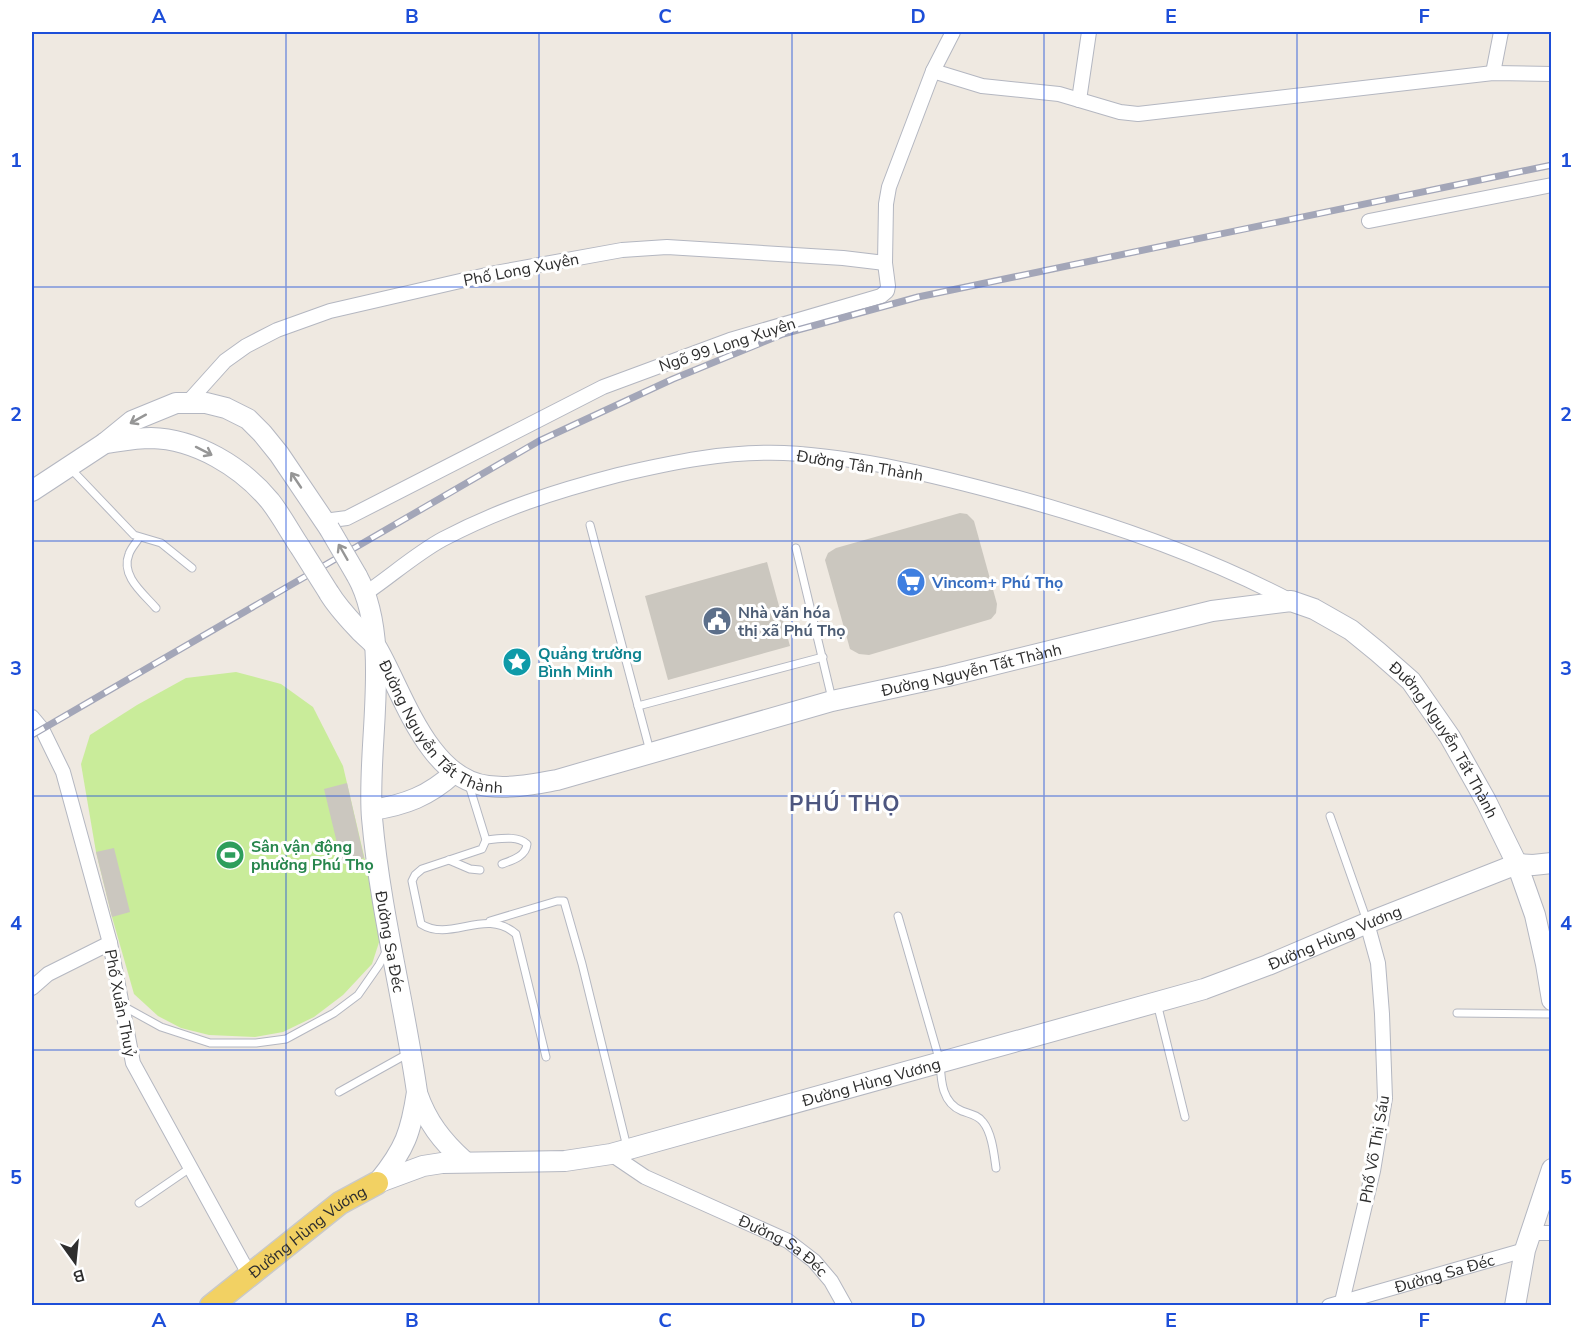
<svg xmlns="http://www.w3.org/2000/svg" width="1583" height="1337" viewBox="0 0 1583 1337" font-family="'Nunito Sans',sans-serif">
<rect width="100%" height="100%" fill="#efe9e1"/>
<!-- pitch -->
<path fill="#c9ec9a" d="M236,672l45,12 32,23 30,59 39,167 -10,31 -29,31 -29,22 -31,15 -28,5 -46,-2 -28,-7 -23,-12 -24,-22 -22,-77 -16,-65 -15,-88 9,-29 47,-30 49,-27z"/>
<!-- building -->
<g fill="#cbc7bf">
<path d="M960,513l7,1 7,7 23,83 -1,9 -5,6 -122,36 -10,-1 -9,-5 -25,-89 3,-7 8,-5z"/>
<path d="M767,562l23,84 -122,34 -23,-84z"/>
<path d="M347,783l17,75 -22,6 -18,-75z"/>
<path d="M114,848l16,64 -18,5 -16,-65z"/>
</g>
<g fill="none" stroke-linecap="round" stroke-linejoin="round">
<!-- lane casing -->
<g stroke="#b4b7c1" stroke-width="9">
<g id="lane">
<path d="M71,469l63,66 27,8 31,25"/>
<path d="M590,525l60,226"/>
<path d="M139,538c-3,5 -8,10 -10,16 -9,22 15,40 27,54"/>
<path d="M796,548l36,151"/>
<path d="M638,706l185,-49"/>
<path d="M469,785l17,55 -4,9 -60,20 -7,6 -3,6 9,43c30,19 64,-17 95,10l30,123"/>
<path d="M1330,816l37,105"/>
<path d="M486,840c13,-1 31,-5 41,4 -1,12 -14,16 -25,20"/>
<path d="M449,860l21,9 10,1"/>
<path d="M898,916l42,146c1,19 2,41 22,49 8,3 16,4 21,11 9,11 11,32 13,46"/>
<path d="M490,921l67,-20h7l18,63 45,183"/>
<path d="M1157,1003l28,114"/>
<path d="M123,1006l38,21 49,16h46l30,-4 48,-26 24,-18 21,-30 8,-15"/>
<path d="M1457,1013l95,1"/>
<path d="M339,1092l70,-39"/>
<path d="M139,1203l51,-35"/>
</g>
</g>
<!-- street casing -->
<g stroke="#b4b7c1" stroke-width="16">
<g id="street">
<path d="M933,71l49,15 77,8 61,18 18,2 355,-41 59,1"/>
<path d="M1493,73l8,-41"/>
<path d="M1079,100l10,-68"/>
<path d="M1369,221l183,-36"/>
<path d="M189,401l36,-40 21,-15 31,-16 53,-19 165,-38 127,-23 45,-3 176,11 42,5"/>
<path d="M324,521l23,-3 256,-131 127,-47 151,-44 6,-5 1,-5 -3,-23 1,-59 3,-17 44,-116 20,-39"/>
<path d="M366,593c25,-17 51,-40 77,-54 57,-30 113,-48 175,-64 55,-13 109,-24 166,-22 76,4 153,23 227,43 96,26 192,59 280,105"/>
<path d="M32,717l10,12 21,43 47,171 23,120 116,211"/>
<path d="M32,988l16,-14 62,-31"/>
<path id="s1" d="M611,1154l34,23 143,64 26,20 17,20 14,25"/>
<path d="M1531,1233h21"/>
<path id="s2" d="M1329,1306l196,-56"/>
<path d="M1341,1306l32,-135 12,-73 -3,-84 -4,-51 -11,-40"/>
</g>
</g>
<!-- secondary casing -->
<g stroke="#b4b7c1" stroke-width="22">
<g id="secondary">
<path d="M105,443c15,-2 31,-5 46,-5 45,1 91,29 119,63 11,14 20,31 30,46"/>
<path d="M32,491l73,-48 27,-22 44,-18h30l20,5 22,11 14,14 17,21 50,74"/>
<path id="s3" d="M357,576c36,65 9,170 15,242 8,92 32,183 45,274 -6,40 -12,57 -38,89"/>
<path id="s4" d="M329,593c9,15 20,26 32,39 5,5 12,10 16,16 26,45 51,131 111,138 23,3 46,-2 69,-6l275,-79 116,-25 264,-65 79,-10 23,8 37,21 27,22 33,29 39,56 36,64 31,63 18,51 11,49 6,36"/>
<path d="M372,810c33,-5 57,-14 82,-37"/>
<path d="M417,1093c10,29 25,48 47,68"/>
<path id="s5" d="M377,1183l46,-17 19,-3 123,-2 46,-7 593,-165 64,-24 99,-42 150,-59 16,1 19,-2"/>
<path d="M1515,1306l10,-56 27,-81"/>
</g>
</g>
<!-- primary casing -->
<g stroke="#c9c9c9" stroke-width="25">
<g id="primary">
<path id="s6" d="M211,1306l129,-103 37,-20"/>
</g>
</g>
<!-- lane -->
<use href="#lane" stroke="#fff" stroke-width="7"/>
<!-- street -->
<use href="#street" stroke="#fff" stroke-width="14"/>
<!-- secondary -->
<use href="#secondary" stroke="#fff" stroke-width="20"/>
<!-- primary -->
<use href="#primary" stroke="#f2d163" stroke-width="22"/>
<!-- rail casing -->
<g stroke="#a3a6b8" stroke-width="7">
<path id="rail" d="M32,735l507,-294 134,-62 110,-45 135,-37 634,-132"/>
</g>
<!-- rail -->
<use href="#rail" stroke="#fff" stroke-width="4.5" stroke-dasharray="14" stroke-linecap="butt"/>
<!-- secondary-bridge casing -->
<g stroke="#b4b7c1" stroke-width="22" stroke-linecap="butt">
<g id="secondary-bridge">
<path d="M329,528l28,48"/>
<path d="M300,547l29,46"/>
</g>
</g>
<!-- secondary-bridge -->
<use href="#secondary-bridge" stroke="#fff" stroke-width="20"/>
</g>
<!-- one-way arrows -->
<defs><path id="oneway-shaft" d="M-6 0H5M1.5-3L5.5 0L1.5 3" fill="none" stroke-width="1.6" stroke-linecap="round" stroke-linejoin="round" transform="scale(1.5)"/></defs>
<g stroke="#969696">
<use href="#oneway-shaft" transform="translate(138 419) rotate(151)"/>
<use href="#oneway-shaft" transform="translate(204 451) rotate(27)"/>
<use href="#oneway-shaft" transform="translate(296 480) rotate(-124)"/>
<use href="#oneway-shaft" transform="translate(343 552) rotate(-120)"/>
</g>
<!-- grid -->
<path fill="none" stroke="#1d4ed8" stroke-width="1.5" stroke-opacity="0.55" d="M286,32v1274M539,32v1274M792,32v1274M1044,32v1274M1297,32v1274M32,287h1520M32,541h1520M32,796h1520M32,1050h1520"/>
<!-- icons -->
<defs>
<g id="supermarket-disc" transform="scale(1.5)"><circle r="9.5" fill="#3f7fe0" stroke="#fff"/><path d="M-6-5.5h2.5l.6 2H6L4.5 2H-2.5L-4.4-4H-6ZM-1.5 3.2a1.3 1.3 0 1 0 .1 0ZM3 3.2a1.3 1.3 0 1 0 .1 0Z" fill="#fff"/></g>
<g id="civic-disc" transform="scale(1.5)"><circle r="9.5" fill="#5c6f8a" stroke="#fff"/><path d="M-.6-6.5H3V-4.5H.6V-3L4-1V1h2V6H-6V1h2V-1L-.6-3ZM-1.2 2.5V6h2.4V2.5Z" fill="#fff"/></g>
<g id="sight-disc" transform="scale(1.5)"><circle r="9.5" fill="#0f9aa8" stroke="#fff"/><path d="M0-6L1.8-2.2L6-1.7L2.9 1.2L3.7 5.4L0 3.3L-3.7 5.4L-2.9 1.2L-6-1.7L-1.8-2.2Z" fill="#fff"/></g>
<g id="stadium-disc" transform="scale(1.5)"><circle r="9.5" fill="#2e9e5b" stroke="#fff"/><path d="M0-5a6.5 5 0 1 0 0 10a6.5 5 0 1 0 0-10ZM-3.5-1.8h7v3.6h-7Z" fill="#fff"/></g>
</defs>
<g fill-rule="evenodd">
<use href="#supermarket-disc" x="911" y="582"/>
<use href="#civic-disc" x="717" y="621"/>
<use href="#sight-disc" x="517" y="662"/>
<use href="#stadium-disc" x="230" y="855"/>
</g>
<g text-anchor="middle" stroke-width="6" stroke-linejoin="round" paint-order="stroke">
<!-- street labels -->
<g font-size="16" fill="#2e2e2e" stroke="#fff">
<text transform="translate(521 269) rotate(-11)" y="6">Phố Long Xuyên</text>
<text transform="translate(727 344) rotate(-18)" y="6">Ngõ 99 Long Xuyên</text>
<text transform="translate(860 465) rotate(9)" y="6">Đường Tân Thành</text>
<text dy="6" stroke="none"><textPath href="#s4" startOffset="756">Đường Nguyễn Tất Thành</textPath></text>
<text dy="6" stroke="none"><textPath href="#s4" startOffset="180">Đường Nguyễn Tất Thành</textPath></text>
<text dy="6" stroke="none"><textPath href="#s4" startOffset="1296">Đường Nguyễn Tất Thành</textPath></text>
<text dy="6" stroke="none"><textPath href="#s5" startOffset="994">Đường Hùng Vương</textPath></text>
<text dy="6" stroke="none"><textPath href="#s3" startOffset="370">Đường Sa Đéc</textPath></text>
<text transform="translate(121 1003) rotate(79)" y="6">Phố Xuân Thuỷ</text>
<text dy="6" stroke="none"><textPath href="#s5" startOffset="508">Đường Hùng Vương</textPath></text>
<text transform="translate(1374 1149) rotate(-80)" y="6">Phố Võ Thị Sáu</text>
<text dy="6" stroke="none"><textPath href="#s6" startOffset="122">Đường Hùng Vương</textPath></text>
<text dy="6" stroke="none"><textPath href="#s1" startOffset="196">Đường Sa Đéc</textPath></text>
<text dy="6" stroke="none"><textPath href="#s2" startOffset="120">Đường Sa Đéc</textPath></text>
</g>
<!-- shop labels -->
<g font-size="16" font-weight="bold" fill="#366cbe" stroke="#fff" text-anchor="start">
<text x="932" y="588">Vincom+ Phú Thọ</text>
</g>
<!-- service labels -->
<g font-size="16" font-weight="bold" fill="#4e5e75" stroke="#fff" text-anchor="start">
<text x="738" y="618">Nhà văn hóa<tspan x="738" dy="18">thị xã Phú Thọ</tspan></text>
</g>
<!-- culture labels -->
<g font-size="16" font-weight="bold" fill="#0d838f" stroke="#fff" text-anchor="start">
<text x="538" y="659">Quảng trường<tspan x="538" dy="18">Bình Minh</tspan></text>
</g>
<!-- leisure labels -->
<g font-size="16" font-weight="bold" fill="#27864d" stroke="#fff" text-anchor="start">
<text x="251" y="852">Sân vận động<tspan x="251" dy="18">phường Phú Thọ</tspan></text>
</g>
<!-- district labels -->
<g font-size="22" font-weight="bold" letter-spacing="1.5" fill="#4d5680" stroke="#fff">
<text x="845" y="811">PHÚ THỌ</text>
</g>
</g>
<!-- border -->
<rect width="1583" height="1337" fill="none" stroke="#ffffff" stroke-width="66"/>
<!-- north arrow -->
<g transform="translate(75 1262) rotate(165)" stroke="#ffffff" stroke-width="4.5" paint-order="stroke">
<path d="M0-4.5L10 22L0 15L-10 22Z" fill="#2e2e2e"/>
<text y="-9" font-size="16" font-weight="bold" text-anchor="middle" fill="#2e2e2e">B</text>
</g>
<rect x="33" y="33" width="1517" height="1271" fill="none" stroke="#1d4ed8" stroke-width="2"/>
<g font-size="20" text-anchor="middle" font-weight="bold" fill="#1d4ed8">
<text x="159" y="23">A</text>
<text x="412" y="23">B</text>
<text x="665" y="23">C</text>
<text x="918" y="23">D</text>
<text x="1171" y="23">E</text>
<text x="1424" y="23">F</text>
<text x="16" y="167">1</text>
<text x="1566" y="167">1</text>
<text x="16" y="421">2</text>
<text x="1566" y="421">2</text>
<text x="16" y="675">3</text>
<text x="1566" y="675">3</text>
<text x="16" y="930">4</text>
<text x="1566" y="930">4</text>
<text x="16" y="1184">5</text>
<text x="1566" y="1184">5</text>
<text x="159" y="1327">A</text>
<text x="412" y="1327">B</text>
<text x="665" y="1327">C</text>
<text x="918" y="1327">D</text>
<text x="1171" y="1327">E</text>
<text x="1424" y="1327">F</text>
</g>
</svg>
